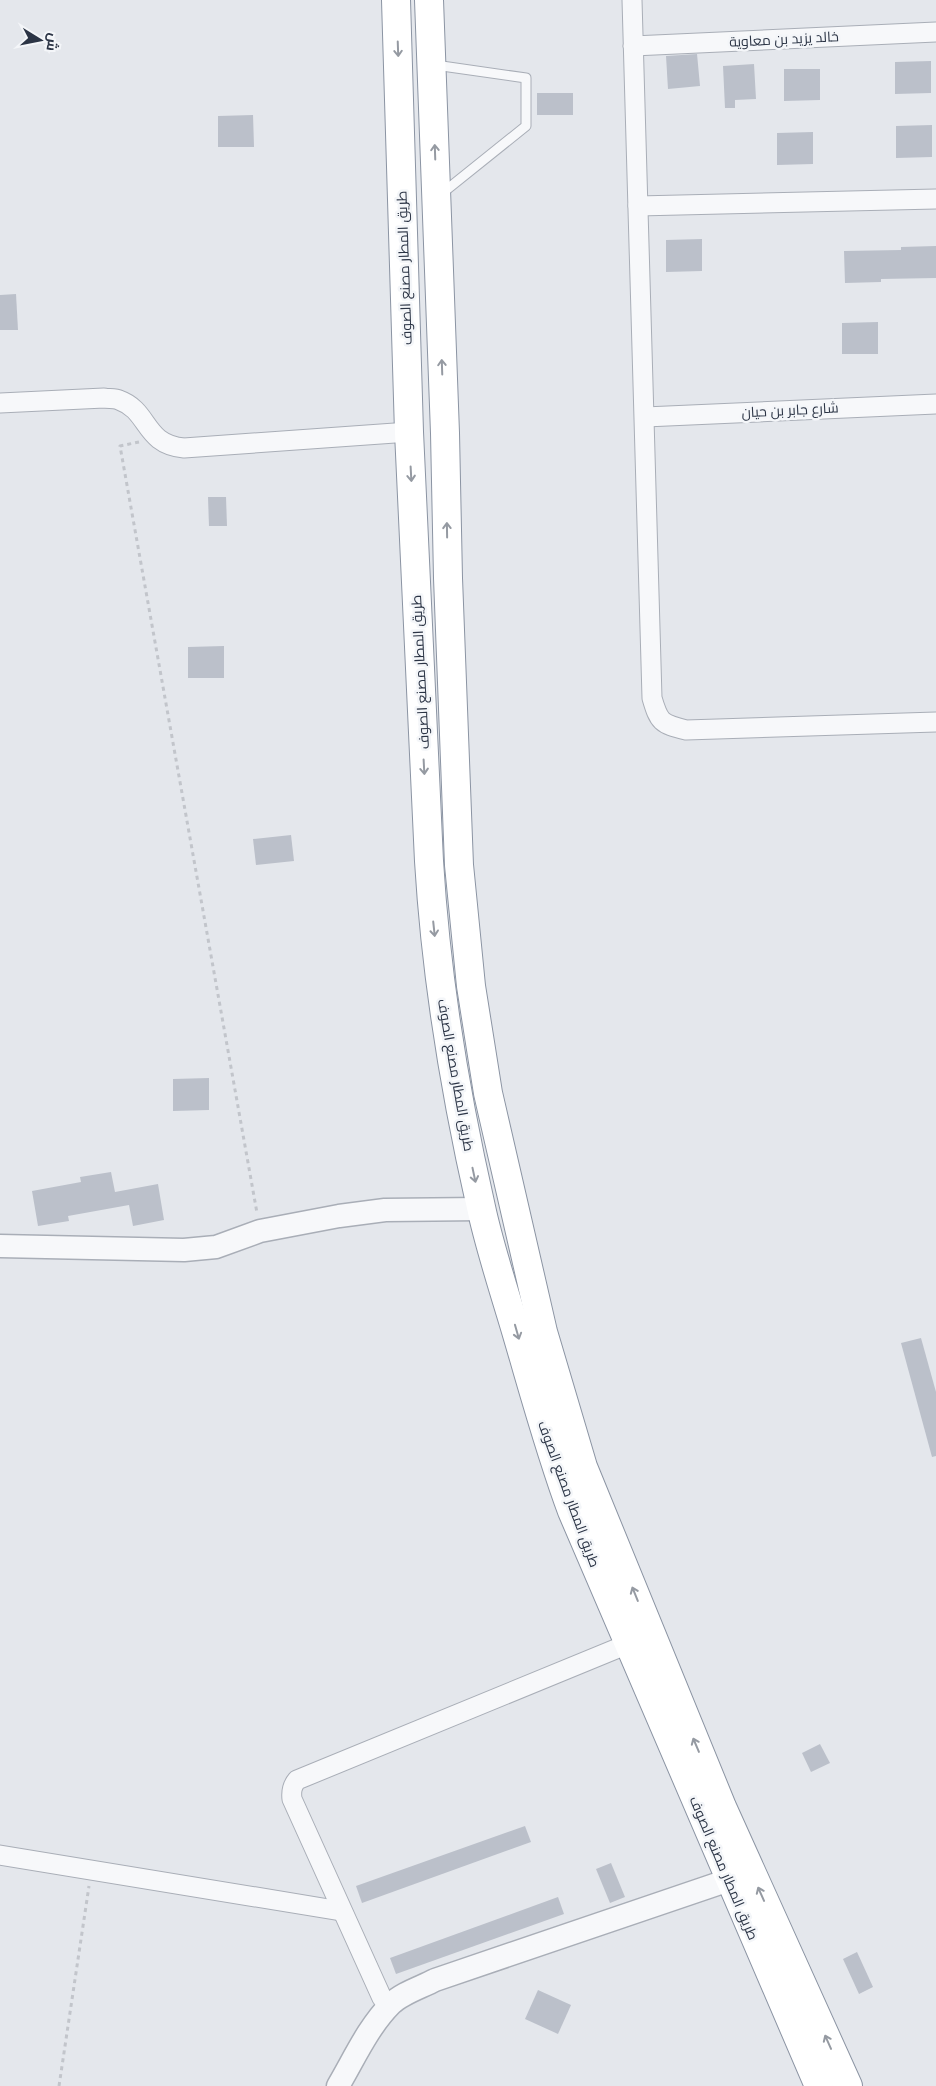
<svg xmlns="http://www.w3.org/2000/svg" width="936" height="2086" viewBox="0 0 936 2086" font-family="Poppins,Cairo,sans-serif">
<rect width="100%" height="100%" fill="#e4e7ec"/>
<!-- building -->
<g fill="#bbc0ca">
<path d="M697,54l3,32 -32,3 -2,-33z"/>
<path d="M931,61v32l-36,1v-32z"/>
<path d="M754,64l2,35 -21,1v8h-10l-2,-42z"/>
<path d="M784,69h36v31l-36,1z"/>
<rect x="537" y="93" width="36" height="22"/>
<path d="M253,115l1,32h-36v-31z"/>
<path d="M932,125v32l-36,1v-32z"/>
<path d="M813,132v32l-36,1v-32z"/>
<path d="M702,239v32l-36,1v-32z"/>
<path d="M936,246v32l-55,1v3l-36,1 -1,-32 57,-1v-3z"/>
<path d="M16,294l2,36h-18v-35z"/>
<path d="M878,322v32h-36v-31z"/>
<path d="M208,497h18l1,29h-18z"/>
<path d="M224,646v32h-36v-31z"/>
<path d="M291,835l3,26 -38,4 -3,-26z"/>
<path d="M209,1078v32l-36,1v-32z"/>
<path d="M111,1172l4,20 43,-8 6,36 -31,6 -4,-21 -61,11 1,5 -31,5 -6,-35 49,-9 -1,-5z"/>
<path d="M921,1338l15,54v64l-4,1 -31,-114z"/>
<path d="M820,1744l10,19 -19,9 -9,-19z"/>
<path d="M525,1826l6,16 -169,61 -6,-17z"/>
<path d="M611,1863l14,34 -15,6 -14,-34z"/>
<path d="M558,1897l6,17 -168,60 -6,-16z"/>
<path d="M857,1952l16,35 -14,7 -16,-35z"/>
<path d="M538,1990l33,15 -13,29 -33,-15z"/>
</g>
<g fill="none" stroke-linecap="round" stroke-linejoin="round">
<!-- service casing -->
<g stroke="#a9aeb7" stroke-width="11">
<path id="service" d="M435,65l91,13v48l-86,69"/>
</g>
<!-- minor casing -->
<g stroke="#a9aeb7" stroke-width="21">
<g id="minor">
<path d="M632,0l20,698c7,24 9,26 34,32l250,-8"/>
<path d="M633,46l303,-14"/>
<path d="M638,206l298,-7"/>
<path d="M0,403l104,-5c4,1 11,0 15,2 31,11 24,44 65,48l225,-16"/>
<path d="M645,417l291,-13"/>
<path d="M0,1855l341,56"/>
<path d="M382,1998l-90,-199c-1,-8 0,-13 5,-19l331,-136"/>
</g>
</g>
<!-- tertiary casing -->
<g stroke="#a9aeb7" stroke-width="25">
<g id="tertiary">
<path d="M0,1246l184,4 32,-3 44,-16 79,-15 46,-6 96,-1"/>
<path d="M338,2086c16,-27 30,-59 53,-82 11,-11 31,-17 44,-24l294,-100"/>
</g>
</g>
<!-- trunk casing -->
<g stroke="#8b94a3" stroke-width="30">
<g id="trunk">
<path d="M396,0l13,432 20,429c7,117 26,232 52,346 9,42 23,83 35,124 18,61 34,121 56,180l247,575"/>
<path d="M429,0l16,433 3,145 11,287 12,121 17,107 55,239 40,135 139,340 126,279"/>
</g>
</g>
<!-- path -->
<g stroke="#c2c5cb" stroke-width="3" stroke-dasharray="4 4" stroke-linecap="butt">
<path d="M139,442l-19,4 137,767"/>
<path d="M59,2086l30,-200"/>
</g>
<!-- service -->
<use href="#service" stroke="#f7f8fa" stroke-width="9"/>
<!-- minor -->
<use href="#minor" stroke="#f7f8fa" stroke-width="19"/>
<!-- tertiary -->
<use href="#tertiary" stroke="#f7f8fa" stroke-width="22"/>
<!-- trunk -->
<use href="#trunk" stroke="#fff" stroke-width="28"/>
</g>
<!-- one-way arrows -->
<defs><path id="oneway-shaft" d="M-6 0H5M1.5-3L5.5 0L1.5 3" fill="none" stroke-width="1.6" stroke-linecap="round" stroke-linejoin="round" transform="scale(1.25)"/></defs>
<g stroke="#959aa2">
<use href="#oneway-shaft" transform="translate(398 49) rotate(88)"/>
<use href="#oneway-shaft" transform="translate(435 152) rotate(-92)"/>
<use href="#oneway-shaft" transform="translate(442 367) rotate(-92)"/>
<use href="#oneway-shaft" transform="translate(411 474) rotate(87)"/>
<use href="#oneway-shaft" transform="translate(447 530) rotate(-91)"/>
<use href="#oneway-shaft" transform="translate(424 767) rotate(87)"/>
<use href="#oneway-shaft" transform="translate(434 929) rotate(84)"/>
<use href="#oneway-shaft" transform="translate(474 1175) rotate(78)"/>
<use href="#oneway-shaft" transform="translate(517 1332) rotate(74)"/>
<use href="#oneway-shaft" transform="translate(635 1594) rotate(-112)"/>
<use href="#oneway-shaft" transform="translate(696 1745) rotate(-113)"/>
<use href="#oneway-shaft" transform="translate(761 1894) rotate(-114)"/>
<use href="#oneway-shaft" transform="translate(828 2042) rotate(-114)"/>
</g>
<g text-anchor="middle" stroke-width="5" stroke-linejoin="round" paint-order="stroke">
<!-- street labels -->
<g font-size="14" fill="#2b3445" stroke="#f4f6f9">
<text transform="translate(784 39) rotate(-3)" y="5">خالد يزيد بن معاوية</text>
<text transform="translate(404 268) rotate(-92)" y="5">طريق المطار مصنع الصوف</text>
<text transform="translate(790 410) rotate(-3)" y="5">شارع جابر بن حيان</text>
<text transform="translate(420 672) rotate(-93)" y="5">طريق المطار مصنع الصوف</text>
<text transform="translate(456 1075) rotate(80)" y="5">طريق المطار مصنع الصوف</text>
<text transform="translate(569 1494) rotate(70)" y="5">طريق المطار مصنع الصوف</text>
<text transform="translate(724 1868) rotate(67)" y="5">طريق المطار مصنع الصوف</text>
</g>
</g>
<!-- north arrow -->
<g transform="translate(40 40) rotate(100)" stroke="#f4f6f9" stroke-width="4" paint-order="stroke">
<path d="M0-4L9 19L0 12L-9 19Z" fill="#2b3445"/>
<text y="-8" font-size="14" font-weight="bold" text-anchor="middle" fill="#2b3445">ش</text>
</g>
</svg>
